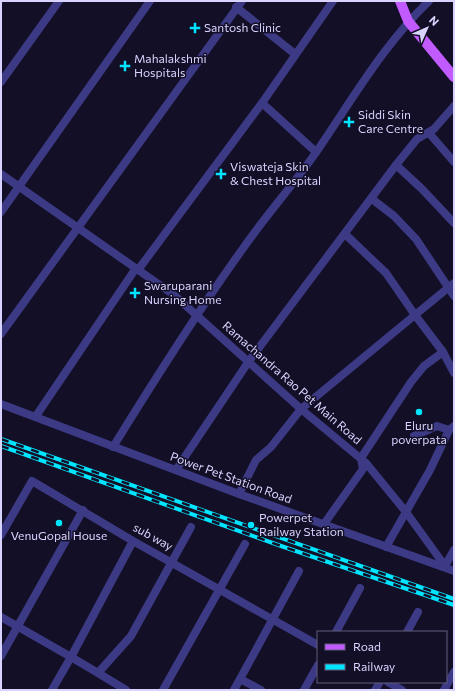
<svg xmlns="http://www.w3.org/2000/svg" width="455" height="691" viewBox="0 0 455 691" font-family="Commissioner,sans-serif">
<rect width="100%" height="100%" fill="#130f26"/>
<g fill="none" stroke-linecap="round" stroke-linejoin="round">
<!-- minor -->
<g stroke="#3d3a85" stroke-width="8">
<path d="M236,7l59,47"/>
<path d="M1,82l58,-81"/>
<path d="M262,103l54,49"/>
<path d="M429,133l25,29"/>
<path d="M396,165l26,24 32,34"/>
<path d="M1,174l173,121 127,114 65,54 40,49 39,54"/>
<path d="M372,199l22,17 22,23 38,57"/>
<path d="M1,212l149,-211"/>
<path d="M138,270l124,-167 71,-102"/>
<path d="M1,334l241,-333"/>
<path d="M443,352l11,21"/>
<path d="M1,404l238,90 215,77"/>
<path d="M36,416l100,-148"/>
<path d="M414,436l23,-10 12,4"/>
<path d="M113,447c42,-68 84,-135 131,-200 23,-33 50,-63 73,-96 35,-51 67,-107 112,-150"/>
<path d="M176,470l73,-109 147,-196 21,-26 17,-10 20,-23"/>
<path d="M239,494l17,-34 15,-13 30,-38 114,-94 -29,-42 -41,-39"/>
<path d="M324,524l39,-55 -2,-11 50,-76 13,-16 19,-14 -28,-37 39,-32"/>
<path d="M1,535l31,-54 101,60 185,104"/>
<path d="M386,547l44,-77 19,-40 5,-4"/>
<path d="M445,566l9,-16"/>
<path d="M1,617l70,40 62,-116"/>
<path d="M336,632l24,-44"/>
<path d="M407,632l11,-20"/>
<path d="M1,656l82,-146"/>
<path d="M98,673l28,17"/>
<path d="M240,679l21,11"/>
<path d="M388,682l14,8"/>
<path d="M52,690l19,-33 27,16 33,-37 60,-109"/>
<path d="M163,690l82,-146"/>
<path d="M234,690l65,-119"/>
<path d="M304,690l14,-25"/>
<path d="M375,690l5,-8"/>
<path d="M444,690l10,-18"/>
</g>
<!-- major -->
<path stroke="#c25bff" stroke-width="10" d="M400,1l8,20 46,56"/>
<!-- rail casing -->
<g stroke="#00e5ff" stroke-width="4">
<g id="rail">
<path d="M1,439l453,160"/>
<path d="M1,446l283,101 170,58"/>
</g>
</g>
<!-- rail -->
<use href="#rail" stroke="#130f26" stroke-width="2.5" stroke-dasharray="8" stroke-linecap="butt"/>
</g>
<!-- markers -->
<g fill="#00e5ff" stroke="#130f26" stroke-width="1.5">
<path d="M193 22h4v4h4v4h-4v4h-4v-4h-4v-4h4z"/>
<path d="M123 60h4v4h4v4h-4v4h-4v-4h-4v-4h4z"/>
<path d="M347 116h4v4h4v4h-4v4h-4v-4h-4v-4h4z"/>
<path d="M219 168h4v4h4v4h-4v4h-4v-4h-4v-4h4z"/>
<path d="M133 287h4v4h4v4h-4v4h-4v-4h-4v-4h4z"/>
<circle cx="419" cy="412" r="4"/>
<circle cx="59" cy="523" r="4"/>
<circle cx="251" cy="525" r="4"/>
</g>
<g text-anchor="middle" stroke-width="3" stroke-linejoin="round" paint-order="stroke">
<!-- poi labels -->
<g font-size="12" fill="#d9d4ff" stroke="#130f26" text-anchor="start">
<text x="204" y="32">Santosh Clinic</text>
<text x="134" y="63">Mahalakshmi<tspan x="134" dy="14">Hospitals</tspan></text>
<text x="358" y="119">Siddi Skin<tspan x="358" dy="14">Care Centre</tspan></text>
<text x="230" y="171">Viswateja Skin<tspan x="230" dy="14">&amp; Chest Hospital</tspan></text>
<text x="144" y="290">Swaruparani<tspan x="144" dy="14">Nursing Home</tspan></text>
<text x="419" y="430" text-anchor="middle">Eluru<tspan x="419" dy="14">poverpata</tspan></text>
<text x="259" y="522">Powerpet<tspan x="259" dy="14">Railway Station</tspan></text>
<text x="59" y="540" text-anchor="middle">VenuGopal House</text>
</g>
<!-- street labels -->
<g font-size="12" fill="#d9d4ff" stroke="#130f26">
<text transform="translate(292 383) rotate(41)" y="4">Ramachandra Rao Pet Main Road</text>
<text transform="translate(231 478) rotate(20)" y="4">Power Pet Station Road</text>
<text transform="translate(153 537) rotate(29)" y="4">sub way</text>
</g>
</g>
<!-- border -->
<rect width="455" height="691" fill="none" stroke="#d9d4ff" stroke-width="4"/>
<!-- legend -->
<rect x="317" y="631" width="130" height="52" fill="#130f26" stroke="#625e7d"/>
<rect x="325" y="644" width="20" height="6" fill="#c25bff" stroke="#625e7d"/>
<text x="353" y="651" font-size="12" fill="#d9d4ff">Road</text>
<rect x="325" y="664" width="20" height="6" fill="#00e5ff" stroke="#625e7d"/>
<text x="353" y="671" font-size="12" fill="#d9d4ff">Railway</text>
<!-- north arrow -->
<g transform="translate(427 28) rotate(45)" stroke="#130f26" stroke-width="3" paint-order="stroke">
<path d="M0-3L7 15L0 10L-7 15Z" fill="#d9d4ff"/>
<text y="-6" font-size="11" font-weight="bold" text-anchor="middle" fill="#d9d4ff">N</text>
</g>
</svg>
